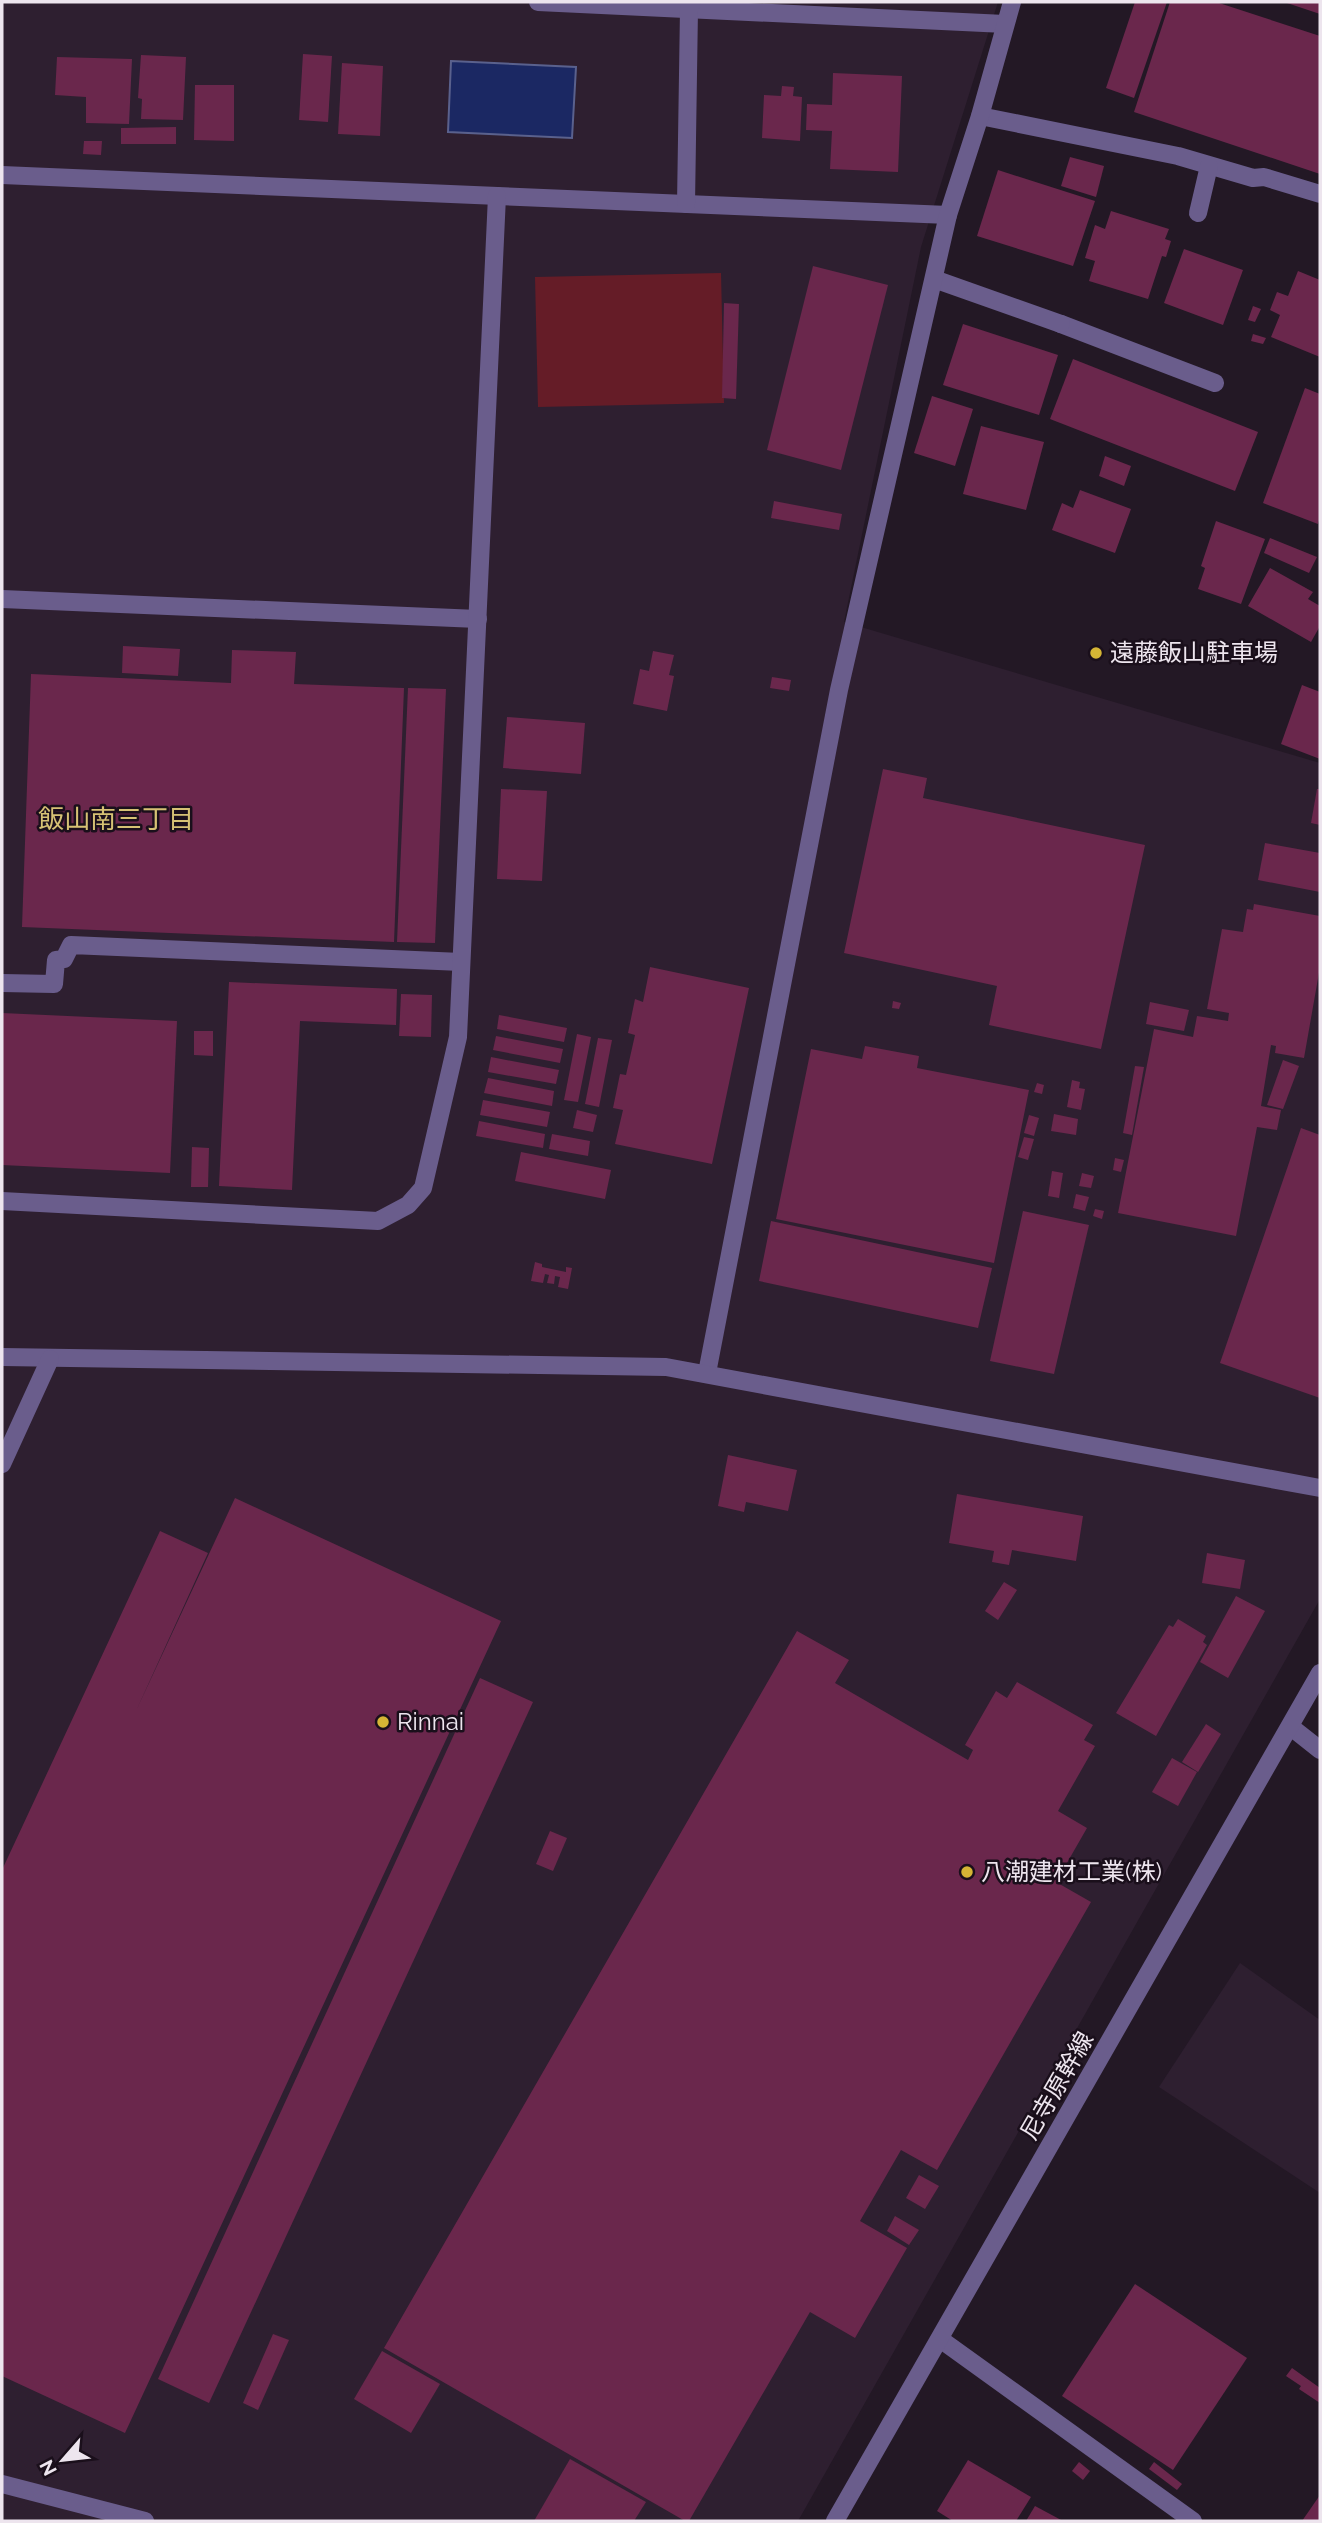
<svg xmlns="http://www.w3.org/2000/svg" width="1322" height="2523" viewBox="0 0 1322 2523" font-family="Raleway,'Noto Sans JP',sans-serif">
<rect width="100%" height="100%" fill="#231825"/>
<!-- built -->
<g fill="#2e1f30">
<path d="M2,2h996l-77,245 -77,375 476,141v836l-522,922h-796z"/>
<path d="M1240,1963l80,57v173l-161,-106z"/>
</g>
<!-- green -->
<path fill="#651c27" d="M721,273l3,130 -186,4 -3,-130z"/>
<!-- water -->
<path fill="#1b2863" stroke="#5a618d" stroke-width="2" d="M451,61l125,6 -4,71 -124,-6z"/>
<!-- building -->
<g fill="#6a274c">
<path d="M1135,2h32l-33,96 -28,-10z"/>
<path d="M1170,2h46l104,34v138l-186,-62z"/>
<path d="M1284,2h36v12z"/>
<path d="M303,54l29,2 -4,66 -29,-2z"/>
<path d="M141,55l45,2 -3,63 -42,-1 1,-20 -4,-1z"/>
<path d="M57,57l75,2 -3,65 -43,-1v-26l-31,-2z"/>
<path d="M342,63l41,3 -3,70 -42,-2z"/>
<path d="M833,73l69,3 -4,96 -68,-3 2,-38 -26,-1 1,-26 25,1z"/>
<path d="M195,85h39v56l-40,-1z"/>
<path d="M782,86l12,1 -1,9 9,1 -2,44 -38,-3 2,-43 17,1z"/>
<path d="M176,127v17h-55v-16z"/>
<path d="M84,141h18l-1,14 -18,-1z"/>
<path d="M1070,157l34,9 -8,31 -35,-11z"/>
<path d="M998,170l97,31 -22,65 -96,-30z"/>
<path d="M1111,211l58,18 -4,10 6,2 -5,16 -4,-1 -14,43 -59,-18 6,-20 -10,-3 10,-33 10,4z"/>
<path d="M1184,249l59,21 -20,55 -59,-22z"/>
<path d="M813,266l75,19 -47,185 -74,-20z"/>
<path d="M1298,271l22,9v77l-49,-20 9,-22 -10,-5 7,-18 11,4z"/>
<path d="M724,303l15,1 -3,95 -14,-1z"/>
<path d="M1253,306l8,3 -6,13 -7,-2z"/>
<path d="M963,324l95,31 -19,60 -96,-30z"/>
<path d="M1253,334l13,4 -3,6 -12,-3z"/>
<path d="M1073,359l185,73 -23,59 -185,-72z"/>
<path d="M1305,388l15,6v122l-2,8 -55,-21z"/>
<path d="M932,396l41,13 -18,57 -41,-13z"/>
<path d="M981,426l63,16 -18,68 -63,-16z"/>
<path d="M1105,456l26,10 -7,20 -25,-10z"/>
<path d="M1080,490l51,19 -16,44 -63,-23 10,-27 11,5z"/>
<path d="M774,501l68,13 -3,16 -68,-12z"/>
<path d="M1216,521l49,18 -24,65 -43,-15 7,-21 -4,-2z"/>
<path d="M1270,538l47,19 -8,16 -45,-20z"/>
<path d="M1270,568l43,24 -5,7 12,7v20l-9,16 -63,-36z"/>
<path d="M123,646l57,3 -2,27 -56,-3z"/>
<path d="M232,650l64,2 -2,32 110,4 -10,254 -372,-15 9,-253 200,9z"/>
<path d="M653,651l21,4 -5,20 5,1 -7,35 -34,-7 7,-35 9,2z"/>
<path d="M772,677l19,3 -2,11 -19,-3z"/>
<path d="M1302,685l18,7v67l-39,-15z"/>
<path d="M408,688l38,1 -11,254 -38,-1z"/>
<path d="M507,717l78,6 -4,51 -78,-6z"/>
<path d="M883,769l44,9 -4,20 222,47 -44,204 -112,-24 8,-39 -153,-33z"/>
<path d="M501,789l46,2 -5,90 -45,-2z"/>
<path d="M1317,789h3v36l-9,-2z"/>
<path d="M1265,843l55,10v39l-62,-12z"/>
<path d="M1254,904l66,12v51l-16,91 -29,-5 1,-7 -5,-1 -10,61 20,4 -4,20 -20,-3 -21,109 -118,-23 36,-184 39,8 4,-21 31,5 1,-8 -22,-4 15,-80 21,3 4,-23 6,1z"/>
<path d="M650,967l99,21 -37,176 -97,-20 8,-34 -10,-2 7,-34 6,1 9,-40 -7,-2 7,-34 8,3z"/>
<path d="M229,982l168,7 -1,36 -96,-4 -8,169 -73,-4z"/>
<path d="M401,994l31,1 -1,42 -32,-1z"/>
<path d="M893,1001l8,2 -2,6 -7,-1z"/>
<path d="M1150,1002l39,8 -5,21 -38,-7z"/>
<path d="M2,1013l175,8 -7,152 -168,-8z"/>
<path d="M499,1015l68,13 -3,14 -67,-13z"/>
<path d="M194,1031h19v25l-19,-1z"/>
<path d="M577,1034l14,3 -13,65 -14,-2z"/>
<path d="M496,1036l67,13 -3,14 -67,-13z"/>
<path d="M598,1038l14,2 -13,67 -14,-3z"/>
<path d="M865,1046l54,10 -2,12 112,22 -35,173 -218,-44 35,-170 51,10z"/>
<path d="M491,1057l68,13 -3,14 -68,-12z"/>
<path d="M1283,1060l16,6 -16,43 -16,-4z"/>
<path d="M1135,1066l9,1 -12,68 -9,-2z"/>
<path d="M488,1078l66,13 -2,15 -68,-13z"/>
<path d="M1072,1080l8,2 -1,6 6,1 -4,21 -14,-3z"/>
<path d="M1037,1083l7,2 -2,9 -8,-2z"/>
<path d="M483,1100l67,12 -3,15 -67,-12z"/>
<path d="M577,1110l20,5 -4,17 -20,-4z"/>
<path d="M1054,1114l24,5 -2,16 -25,-4z"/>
<path d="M1029,1115l10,3 -5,18 -10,-3z"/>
<path d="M479,1121l66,13 -2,14 -67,-12z"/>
<path d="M1301,1128l19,7v263l-100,-35z"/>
<path d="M552,1134l38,7 -2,15 -39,-7z"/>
<path d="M1024,1137l10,2 -6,21 -10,-3z"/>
<path d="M192,1147l17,1 -1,39h-17z"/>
<path d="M521,1152l90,18 -6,29 -90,-18z"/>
<path d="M1115,1158l9,2 -3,12 -8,-2z"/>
<path d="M1052,1171l11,2 -4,25 -11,-2z"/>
<path d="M1082,1173l12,3 -3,12 -12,-2z"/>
<path d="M1076,1194l13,3 -4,14 -12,-3z"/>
<path d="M1095,1209l9,2 -2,8 -9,-3z"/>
<path d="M1023,1211l66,14 -35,149 -64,-13z"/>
<path d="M771,1221l221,47 -14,60 -219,-47z"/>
<path d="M535,1262l7,2v3l24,5v-5l6,1 -4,21 -10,-2 2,-10 -5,-1 -1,8 -7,-1 2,-8 -4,-1 -2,9 -12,-2z"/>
<path d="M728,1455l69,15 -9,41 -42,-9 -2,10 -26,-6z"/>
<path d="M957,1494l126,22 -7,45 -64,-11 -3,15 -17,-3 2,-11 -45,-8z"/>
<path d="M235,1498l266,123 -376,812 -123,-57v-506l158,-339 48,22 -72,158z"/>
<path d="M1207,1553l38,7 -5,29 -38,-6z"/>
<path d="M1004,1582l13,8 -19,30 -13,-9z"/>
<path d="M1236,1596l29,15 -37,67 -28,-16z"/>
<path d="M1178,1619l28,17 -3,6 4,3 -51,91 -40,-23 53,-88 4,2z"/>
<path d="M797,1631l52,29 -14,23 133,77 5,-10 -8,-5 31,-54 11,7 10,-16 76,43 -9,15 11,6 -37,65 29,17 -31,54 35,20 -154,268 -36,-20 -41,71 47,27 -52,90 -45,-26 -121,209h-4l-301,-173z"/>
<path d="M480,1678l53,24 -324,701 -51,-24z"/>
<path d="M1206,1724l15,10 -23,38 -16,-10z"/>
<path d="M1172,1758l25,14 -19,34 -26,-14z"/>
<path d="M550,1831l17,7 -14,33 -17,-7z"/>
<path d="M919,2175l20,11 -14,23 -19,-11z"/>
<path d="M895,2216l24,14 -10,15 -22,-14z"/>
<path d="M1135,2284l112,74 -74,112 -111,-74z"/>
<path d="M273,2334l16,6 -31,70 -15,-7z"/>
<path d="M382,2351l58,33 -29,49 -57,-34z"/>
<path d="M1292,2368l28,20v15l-21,-14 2,-3 -15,-10z"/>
<path d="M570,2459l76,43 -12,19h-100z"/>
<path d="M968,2460l63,37 -15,24h-63l-16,-10z"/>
<path d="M1079,2462l11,9 -7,9 -11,-9z"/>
<path d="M1154,2462l28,22 -5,6 -28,-21z"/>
<path d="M1320,2495v26h-18z"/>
<path d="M1035,2506l28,15h-37z"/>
</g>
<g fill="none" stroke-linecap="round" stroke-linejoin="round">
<!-- service -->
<g stroke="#6a5d8c" stroke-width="18">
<path d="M538,2l467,22"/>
<path d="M2,175l946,40"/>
<path d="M686,204l3,-195 3,-7"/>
<path d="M1061,324l154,59"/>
<path d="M2,599l476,20"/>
<path d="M2,983l52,1 2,-24 8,-1 7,-14 390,17"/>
<path d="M2,1201l376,20 30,-16 15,-17 35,-151 39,-841"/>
<path d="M1291,1727l29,23"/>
</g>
<!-- minor -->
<g stroke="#6a5d8c" stroke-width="18">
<path d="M980,116l198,40 75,22 11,-1 56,17"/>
<path d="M1198,213l11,-47"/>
<path d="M934,279l127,45"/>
<path d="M707,1373l132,-683 109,-475 32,-99 32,-114"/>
<path d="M940,2339l253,182"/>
<path d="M2,2484l143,37"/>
</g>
<!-- tertiary -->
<g stroke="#6a5d8c" stroke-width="18">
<path d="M2,1357l664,10 654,121"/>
<path d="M2,1464l48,-105"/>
<path d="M835,2521l485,-848"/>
</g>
</g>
<!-- markers -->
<g fill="#d5b535" stroke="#1a0f1b" stroke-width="2.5">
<circle cx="1096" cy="653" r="7"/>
<circle cx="383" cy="1722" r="7"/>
<circle cx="967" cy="1872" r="7"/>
</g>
<g text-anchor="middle" stroke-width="5" stroke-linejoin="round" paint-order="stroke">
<!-- poi labels -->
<g font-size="24" fill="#ede5ee" stroke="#1a0f1b" text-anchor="start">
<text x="1110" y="661">遠藤飯山駐車場</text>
<text x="397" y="1730">Rinnai</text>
<text x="981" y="1880">八潮建材工業(株)</text>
</g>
<!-- street labels -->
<g font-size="24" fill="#ede5ee" stroke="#1a0f1b">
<text transform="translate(1057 2086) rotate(-60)" y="8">尼寺原幹線</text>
</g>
<!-- neighbourhood labels -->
<g font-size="26" fill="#d6c174" stroke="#1a0f1b">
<text x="116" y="828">飯山南三丁目</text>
</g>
</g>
<!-- border -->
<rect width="1322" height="2523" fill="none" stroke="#ede5ee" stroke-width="7"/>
<!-- north arrow -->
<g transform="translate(63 2460) rotate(242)" stroke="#1a0f1b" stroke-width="5" paint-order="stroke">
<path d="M0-5L12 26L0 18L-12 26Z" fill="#ede5ee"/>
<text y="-10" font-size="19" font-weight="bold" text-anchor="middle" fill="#ede5ee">N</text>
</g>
</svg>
